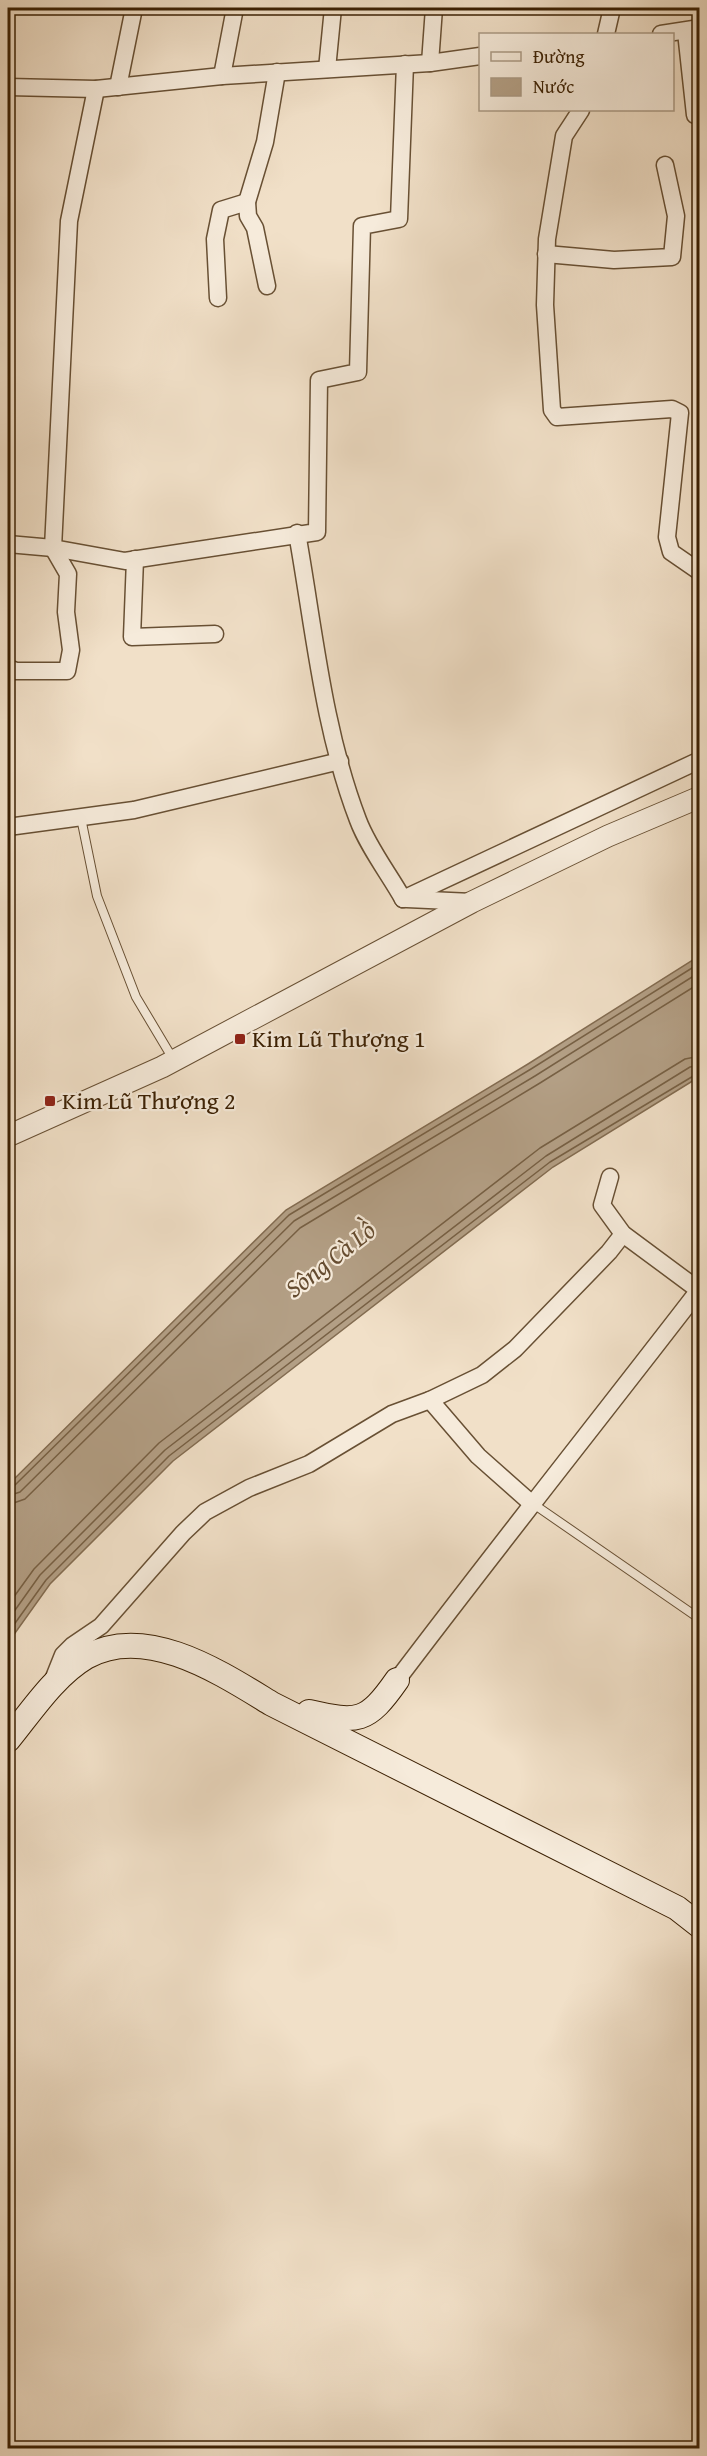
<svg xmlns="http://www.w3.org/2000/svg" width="707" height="2456" viewBox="0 0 707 2456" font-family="'Gentium Book Plus',serif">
<rect width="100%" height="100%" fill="#f1e0c8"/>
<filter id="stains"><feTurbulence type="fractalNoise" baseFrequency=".00333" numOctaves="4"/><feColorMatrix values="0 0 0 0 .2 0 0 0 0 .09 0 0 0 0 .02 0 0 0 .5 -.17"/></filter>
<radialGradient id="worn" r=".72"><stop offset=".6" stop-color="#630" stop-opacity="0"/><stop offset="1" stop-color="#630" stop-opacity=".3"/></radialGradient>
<!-- water -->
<path fill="#b39f85" stroke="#836c51" stroke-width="1.5" d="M699,956v121l-146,90 -380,294 -123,123 -42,59v-158l278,-275 242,-146z"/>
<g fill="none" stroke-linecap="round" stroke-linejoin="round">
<!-- shore -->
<g stroke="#776044" stroke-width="1.5">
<path d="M8,1488l6,-2 275,-271 242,-146 169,-106"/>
<path d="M8,1496l12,-4 274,-271 241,-145 165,-104"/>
<path d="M8,1505l17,-6 275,-271 240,-145 160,-100"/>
<path d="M8,1605l26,-36 125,-126 381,-295 145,-89 15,-3"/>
<path d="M8,1620l32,-45 125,-125 381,-294 144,-89 10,-2"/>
<path d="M8,1633l38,-53 123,-124 381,-294 150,-90"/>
</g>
<!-- service casing -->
<g stroke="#685034" stroke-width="10">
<g id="service">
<path d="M81,818l16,78 39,101 37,62"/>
<path d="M532,1503l168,116"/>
</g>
</g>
<!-- minor casing -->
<g stroke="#685034" stroke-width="19">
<g id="minor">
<path d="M686,32l9,83"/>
<path d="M606,34l6,-26"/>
<path d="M661,34l39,-6"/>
<path d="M430,63l4,-55"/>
<path d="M327,69l6,-61"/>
<path d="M222,76l13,-68"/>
<path d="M8,87l88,2 126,-13 208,-13 50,-7"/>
<path d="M118,87l16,-79"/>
<path d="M581,110l-17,26 -17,103 -2,66 7,105 5,7 115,-8 8,4 -13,124 4,15 29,20"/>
<path d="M546,254l68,6 58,-3 4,-41 -11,-51"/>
<path d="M267,286l-12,-58 -7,-12 -1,-14 18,-60 12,-70"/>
<path d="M218,298l-3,-59 6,-29 26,-8"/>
<path d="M297,533c17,95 26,196 61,287 10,27 31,54 45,79"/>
<path d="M8,544l45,4 72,13 192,-29 2,-152 39,-8 4,-146 37,-7 6,-155"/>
<path d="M135,559l-3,78 83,-3"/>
<path d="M8,668l8,3h51l4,-21 -5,-38 2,-38 -15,-26 16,-327 27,-132"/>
<path d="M8,827l126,-17 206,-49"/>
<path d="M403,899l297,-139"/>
<path d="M407,899l65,3"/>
<path d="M610,1177l-8,28 21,29 77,57"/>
<path d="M531,1503l-53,-47 -48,-56 52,-25 33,-26 94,-97 14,-18"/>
<path d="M53,1680l10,-25 10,-10 28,-19 82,-93 22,-21 44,-24 60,-24 83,-50 38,-14"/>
<path d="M397,1680c99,-131 201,-259 302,-390"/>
</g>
</g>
<!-- tertiary casing -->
<g stroke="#685034" stroke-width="23">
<path id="tertiary" d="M8,1136l154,-69 310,-165 136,-66 92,-39"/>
</g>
<!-- secondary casing -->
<g stroke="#3b2003" stroke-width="26">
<g id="secondary">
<path d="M309,1712c49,11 58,11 88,-32"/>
<path d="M8,1740c23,-28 46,-64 78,-83 60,-34 135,16 186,47l405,204 23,18"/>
</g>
</g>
<!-- service -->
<use href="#service" stroke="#f6ebdb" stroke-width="8"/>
<!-- minor -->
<use href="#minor" stroke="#f6ebdb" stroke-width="16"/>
<!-- tertiary -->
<use href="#tertiary" stroke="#f6ebdb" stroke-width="21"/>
<!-- secondary -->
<use href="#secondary" stroke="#f6ebdb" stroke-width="24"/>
</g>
<!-- markers -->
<g fill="#8f2418" stroke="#f6ebdb" stroke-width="2">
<rect x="234" y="1033" width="12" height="12" rx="3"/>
<rect x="44" y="1095" width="12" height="12" rx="3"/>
</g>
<g text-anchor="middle" stroke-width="4.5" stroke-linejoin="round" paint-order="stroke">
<!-- poi labels -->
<g font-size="24" fill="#3b2003" stroke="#f6ebdb" text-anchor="start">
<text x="252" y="1047">Kim Lũ Thượng 1</text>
<text x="62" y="1109">Kim Lũ Thượng 2</text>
</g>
<!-- water labels -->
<g font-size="26" font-style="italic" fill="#654c30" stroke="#f6ebdb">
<text transform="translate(330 1259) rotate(-38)" y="9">Sông Cà Lồ</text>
</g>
</g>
<!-- margin -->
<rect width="707" height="2456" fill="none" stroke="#f1e0c8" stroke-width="30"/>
<rect x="9" y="9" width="689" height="2438" fill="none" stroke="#3b2003" stroke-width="3"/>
<rect x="15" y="15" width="677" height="2426" fill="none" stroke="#3b2003" stroke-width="1.5"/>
<!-- legend -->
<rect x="479" y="33" width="195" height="78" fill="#f6ebdb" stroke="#ab9a85" stroke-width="1.5"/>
<rect x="491" y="52" width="30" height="9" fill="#f6ebdb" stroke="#ab9a85" stroke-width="1.5"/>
<text x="533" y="63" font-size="18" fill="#3b2003">Đường</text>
<rect x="491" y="78" width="30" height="18" fill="#b39f85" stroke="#ab9a85" stroke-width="1.5"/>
<text x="533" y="93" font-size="18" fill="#3b2003">Nước</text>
<rect width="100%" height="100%" filter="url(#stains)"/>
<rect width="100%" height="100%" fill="url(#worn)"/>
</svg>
